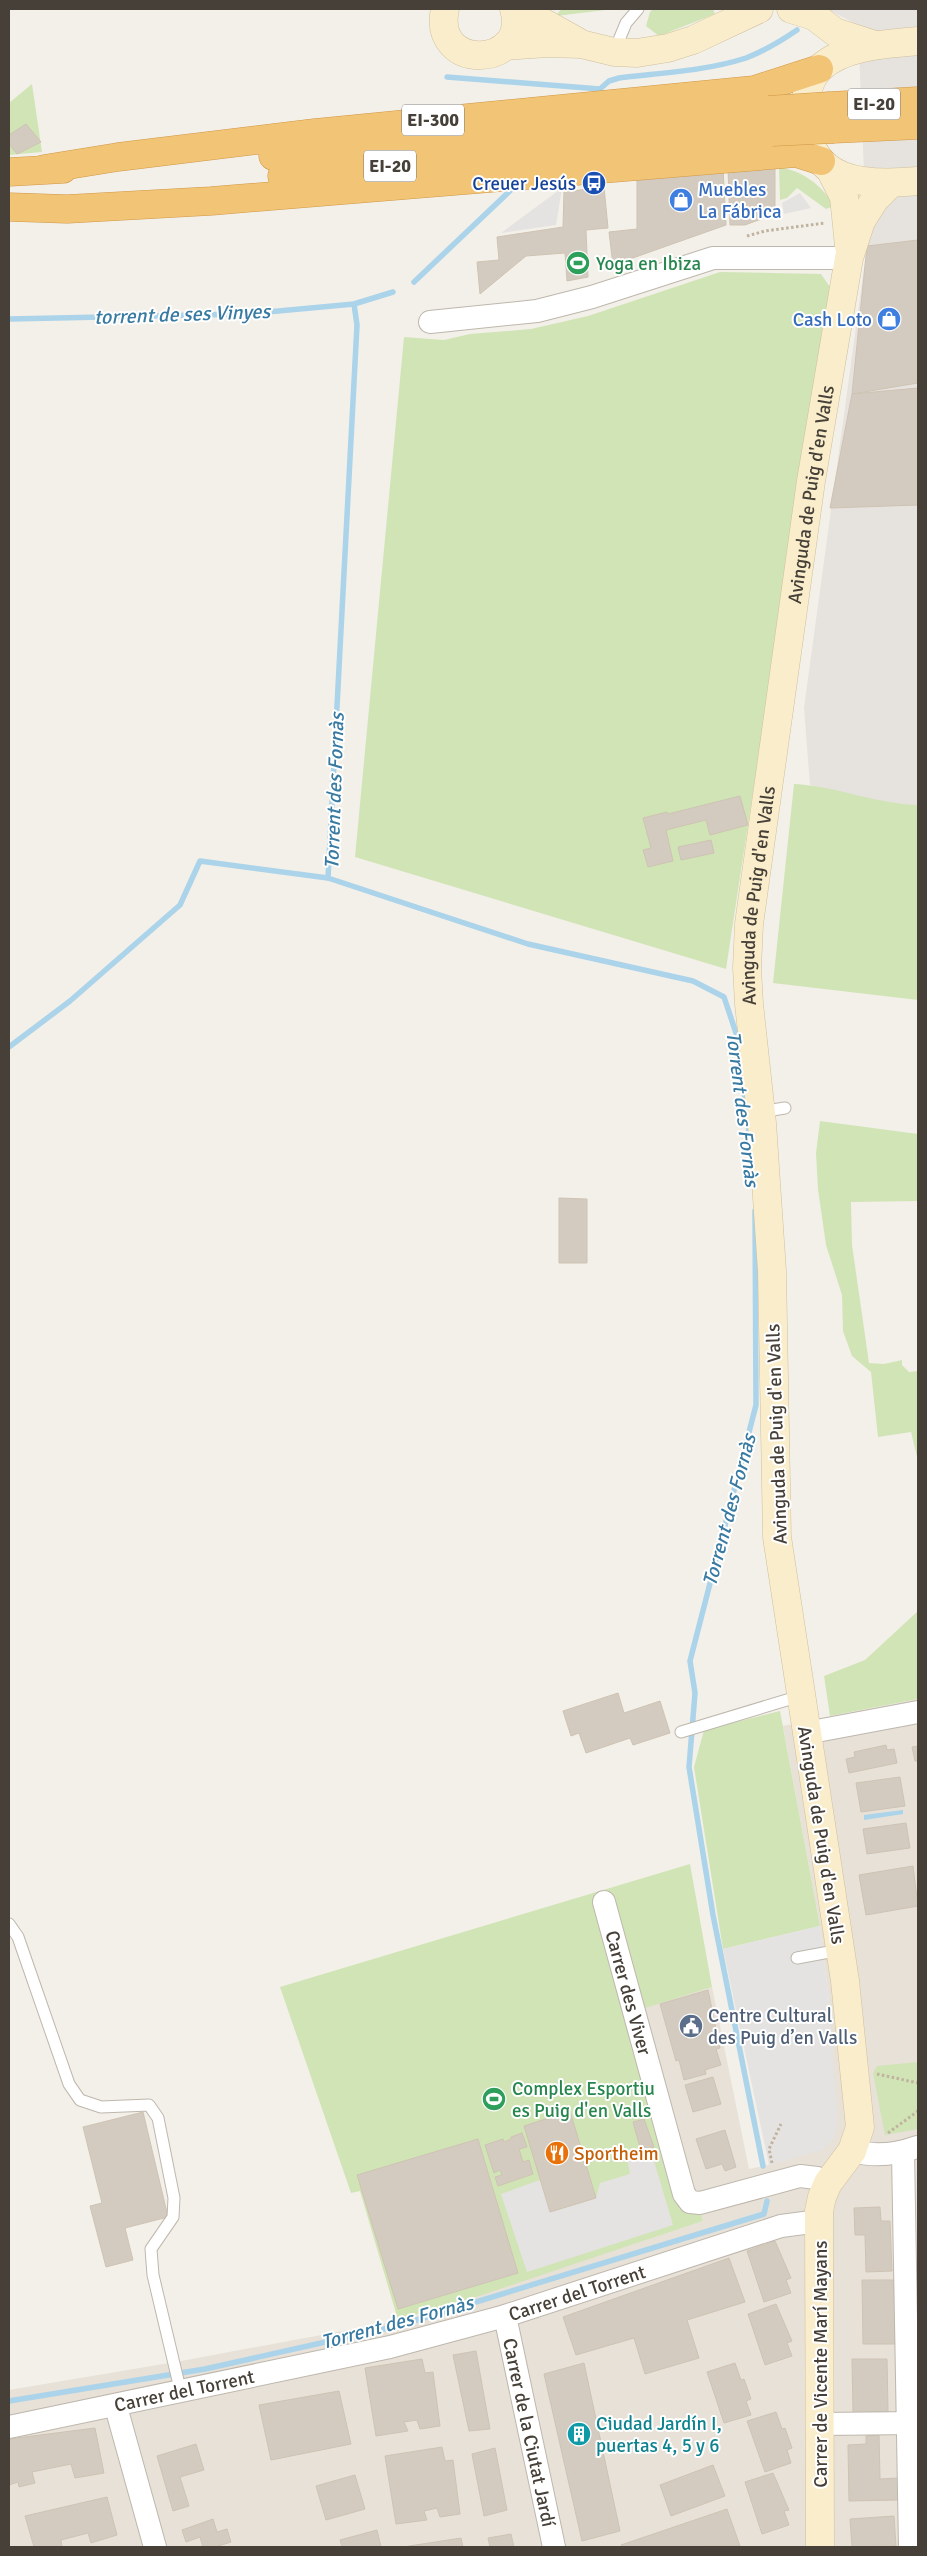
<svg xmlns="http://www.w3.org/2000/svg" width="927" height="2556" viewBox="0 0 927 2556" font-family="Signika,sans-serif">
<rect width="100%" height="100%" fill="#f3f0e9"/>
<!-- residential -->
<path fill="#e7e1d8" d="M918,1699v848h-909v-157l172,-29 226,-42 296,-98 -59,-214 68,-20 37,182 20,-4 61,-155 -10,-84 -37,-200z"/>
<!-- industrial -->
<path fill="#e6e2de" d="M827,9h91v796l-25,-1 -83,-19 -6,-77 63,-462 -9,-221z"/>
<!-- green -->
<g fill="#d1e4b6">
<path d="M561,9h53l-58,7z"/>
<path d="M653,9h60l2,5 -56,22 -13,-10 4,-14z"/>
<path d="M32,84l10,68 -33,3v-52z"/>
<path d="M779,168c22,1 44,18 55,38l-8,3 -29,-21 -10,10 -7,2z"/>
<path d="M720,272l101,2 9,13 -104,682 -371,-112 49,-520 40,3 26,-6 61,-5 57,-13z"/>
<path d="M794,784c42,2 82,20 124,21v195l-145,-17z"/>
<path d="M820,1121l98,13v67l-67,1 1,43 17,118 15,1 18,-4v5l7,7 9,-1v90l-7,-29 -33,5 -7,-65 -19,-16 -9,-25 -1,-36 -16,-50 -8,-56 -2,-36z"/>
<path d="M918,1611v88l-88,17 -6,-40 41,-16z"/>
<path d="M780,1711l40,215 -97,23 -29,-182 10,-37z"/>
<path d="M690,1864l22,123 -67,21 58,213 -239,80 -66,19 -38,-129 -9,2 -71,-206z"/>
<path d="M918,2062v67l-33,6 -12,-62 4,-7z"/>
</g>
<!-- parking -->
<g fill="#e5e3e1">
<path d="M562,188l-6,37 -55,8z"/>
<path d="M800,193l11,15 -27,6 -2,-11z"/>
<path d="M820,1926l10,84 7,112 -3,16 -12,12 -53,15 -46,-216z"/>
<path d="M651,2151l22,74 -146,47 -26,-78 39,-14 11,32 45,-14 4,-15 30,-9 -3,-17z"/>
</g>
<!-- water -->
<path fill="#abd3ea" d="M903,1810v4l-39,6v-5z"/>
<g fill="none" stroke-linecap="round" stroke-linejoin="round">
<!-- stream -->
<g stroke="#abd3ea" stroke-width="5.5">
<path d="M447,77l153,12 9,-8 10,-3c41,-5 87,-7 127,-20 18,-7 35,-17 51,-28"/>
<path d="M414,282l99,-94"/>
<path d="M354,304l3,21 -29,553 200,66 165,37 31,16 13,39 13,104"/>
<path d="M9,319l237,-5 108,-10 39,-12"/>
<path d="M9,1047l61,-46 110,-96 20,-44 128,17"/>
<path d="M755,1211l1,194 -66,256 5,32 -6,74 24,148 50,251"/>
<path d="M9,2401l196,-32 192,-43 367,-112 3,-13"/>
</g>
</g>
<!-- building -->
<g fill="#d4cbc0" stroke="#cec3b3">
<path d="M26,124l15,18 -24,12 -8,-10v-9z"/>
<path d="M775,165v49l-30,11h-15l-2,-56z"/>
<path d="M723,168l3,57 -113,40 -4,-33 28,-3v-54z"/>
<path d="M604,187l4,41 -22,2 2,47 -21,4 -2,-28 -39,3 -46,38 -3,-32 22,-2 -2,-23 66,-10 1,-35z"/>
<path d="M918,240v143l-66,11 15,-148z"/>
<path d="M918,388v117l-88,3 22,-114z"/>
<path d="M740,796l8,29 -38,10 -4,-15 -40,10 7,31 -25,6 -5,-17 8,-2 -8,-30 24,-6 1,2z"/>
<path d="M711,840l3,13 -33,7 -3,-13z"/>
<path d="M559,1198l28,1v64h-28z"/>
<path d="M618,1693l6,20 36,-12 10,32 -37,12 -3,-7 -44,15 -7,-20 -8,3 -8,-25z"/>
<path d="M886,1745l1,5 7,-1 3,14 -48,10 -3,-14 9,-2 -1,-5z"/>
<path d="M918,1746v15h-3l-3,-14z"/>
<path d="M900,1777l5,29 -44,6 -5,-29z"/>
<path d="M906,1823l4,25 -43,6 -4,-25z"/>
<path d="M913,1866l5,40 -52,9 -7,-40z"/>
<path d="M708,1990l12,58 -4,1 5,16 -16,5 1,4 -22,6 -5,-20 -3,1 -16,-57z"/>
<path d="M713,2077l8,27 -28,8 -8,-27z"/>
<path d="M570,2111l26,87 -46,14 -26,-86z"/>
<path d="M143,2112l25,105 -43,11 8,32 -27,7 -16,-61 12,-3 -19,-76z"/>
<path d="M644,2119l10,28 -13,4 -8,-29z"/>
<path d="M725,2130l11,37 -11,4 -3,-7 -16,5 -10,-30z"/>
<path d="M522,2133l5,14 -8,2 4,13 6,-2 4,14 -35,12 -3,-9 7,-2 -2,-5 -6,3 -9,-28 18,-6 1,3 7,-3v-2z"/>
<path d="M478,2139l40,134 -120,36 -41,-134z"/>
<path d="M880,2207l1,14h9l2,50 -26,1 -1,-37h-10l-1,-27z"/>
<path d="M775,2241l16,37 -5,2 5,13 -27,9 -17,-51z"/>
<path d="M729,2258l16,44 -58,18 12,38 -54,16 -11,-36 -58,17 -13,-38z"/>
<path d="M862,2280h32l1,64h-32z"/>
<path d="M776,2304l16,37 -5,2 5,13 -27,9 -17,-51z"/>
<path d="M476,2351l14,78 -21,2 -16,-76z"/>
<path d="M422,2359l3,14 8,-1 7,54 -20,3 -3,-9 -13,2 4,9 -32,5 -11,-68z"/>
<path d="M852,2359h35l1,53 -35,1z"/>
<path d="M584,2363l36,168 -38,10 -38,-167z"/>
<path d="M735,2363l6,17 3,-1 7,20 -5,2 5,14 -27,8 -17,-51z"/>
<path d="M339,2391l12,53 -80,16 -12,-55z"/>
<path d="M776,2412l6,17 3,-1 7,20 -5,2 4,13 -26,9 -18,-51z"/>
<path d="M95,2428l9,45 -29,5 -4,-14 -39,8 3,11 -16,4 -1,-5 -9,3v-46z"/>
<path d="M879,2435l1,44 18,-1v22l-49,1 -1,-56 18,-1v-8z"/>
<path d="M196,2444l8,26 -24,7 9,29 -16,5 -16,-55z"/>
<path d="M442,2447l3,14 8,-1 7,54 -20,3 -3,-9 -13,3 3,9 -31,4 -11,-68z"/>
<path d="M495,2448l12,62 -23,6 -12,-62z"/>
<path d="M713,2465l12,31 -54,20 -11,-31z"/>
<path d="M773,2473l16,37 -5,1 5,14 -27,9 -17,-52z"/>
<path d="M355,2475l10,34 -39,11 -10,-34z"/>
<path d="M107,2497l10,38 -26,8 -3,-10 -27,7 1,7h-28l-9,-31z"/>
<path d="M727,2509l13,37 -118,1 -1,-2z"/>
<path d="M894,2516l2,30 -44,1 -2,-28z"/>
<path d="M213,2519l4,13 10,-3 4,13 -16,5h-12l-3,-10 -14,5 -4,-12z"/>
<path d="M377,2530l4,17h-39l-2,-7z"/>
<path d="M511,2534l3,13h-24l-2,-9z"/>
<path d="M461,2538l2,9h-60z"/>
</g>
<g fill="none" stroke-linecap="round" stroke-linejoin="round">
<!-- lane casing -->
<g stroke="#beb7ad" stroke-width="13">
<g id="lane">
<path d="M614,52l12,-29 12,-14"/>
<path d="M760,1112l25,-4"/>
<path d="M681,1732l119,-36"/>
<path d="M9,1924l9,13 51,147 11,16 21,7 48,-2 9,13 16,80 -1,19 -22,32 2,26 28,118"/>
<path d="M797,1958l43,-8"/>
</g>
</g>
<!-- street casing -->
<g stroke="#beb7ad" stroke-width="24">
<g id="street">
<path d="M430,322l107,-11 55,-14 121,-39h136"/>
<path d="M806,1733l112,-21"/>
<path id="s1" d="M604,1902l80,292 6,8 10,1 100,-27 17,2 11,5"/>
<path d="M852,2151c23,6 43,4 65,-4"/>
<path d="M903,2152l7,395"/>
<path id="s2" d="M505,2316l49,231"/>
<path d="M116,2407l39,140"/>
<path d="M820,2424l98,-1"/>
<path id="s3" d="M9,2427l381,-80 115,-31 276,-90 38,-5"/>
</g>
</g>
<!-- secondary casing -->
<g stroke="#cfc09d" stroke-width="29">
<g id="secondary">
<path d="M445,9c-14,64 86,59 69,0"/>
<path d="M519,9l59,33"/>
<path d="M791,9l23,7 21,16 40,13"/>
<path d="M918,41c-31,3 -73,4 -98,27 -12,12 -15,31 -15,47 3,69 59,71 113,66"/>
<path d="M505,46l42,-3 34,1 33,8 23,1 31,-5 25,-8 66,-31"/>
<path d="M831,171l13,26 5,49"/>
<path id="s4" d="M820,2547l-1,-336 3,-14 6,-14 24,-32 8,-24 -15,-146 -68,-444 -5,-266 -10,-148 -13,-119 -2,-36 2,-44 62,-443 38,-223 12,-37 14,-22 16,-16"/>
</g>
</g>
<!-- highway casing -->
<g stroke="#d09846" stroke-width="29">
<g id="highway">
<path d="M830,106l88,-5"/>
<path d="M833,129l85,-4"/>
<path d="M273,156l496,-46"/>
<path d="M44,169l74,-12 197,-24 439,-43 65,-21"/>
<path d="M9,172l54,-3"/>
<path d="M282,176l490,-44"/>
<path d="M9,207l58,2 144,-8 585,-48 25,8"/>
</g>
</g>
<!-- path -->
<g stroke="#bfb29f" stroke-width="3" stroke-dasharray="2.5 2.5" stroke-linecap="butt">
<path d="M747,236l18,-5 60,-8"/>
<path d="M877,2074l41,9"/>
<path d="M888,2133l30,-22"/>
<path d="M772,2163l-3,-14 12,-25"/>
</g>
<!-- lane -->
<use href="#lane" stroke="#fff" stroke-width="11"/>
<!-- street -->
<use href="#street" stroke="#fff" stroke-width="22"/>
<!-- secondary -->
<use href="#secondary" stroke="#faedcc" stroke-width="28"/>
<!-- highway -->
<use href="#highway" stroke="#f2c476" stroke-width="28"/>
<!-- highway-bridge casing -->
<g stroke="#d09846" stroke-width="29" stroke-linecap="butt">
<g id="highway-bridge">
<path d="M769,110l61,-4"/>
<path d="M772,132l61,-3"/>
</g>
</g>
<!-- highway-bridge -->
<use href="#highway-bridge" stroke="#f2c476" stroke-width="28"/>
</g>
<!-- icons -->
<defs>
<g id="bus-disc" transform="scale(1.25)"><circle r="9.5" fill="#1a4fb4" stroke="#fff"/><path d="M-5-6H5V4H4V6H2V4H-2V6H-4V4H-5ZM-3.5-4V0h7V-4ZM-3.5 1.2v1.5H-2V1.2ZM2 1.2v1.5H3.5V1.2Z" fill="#fff"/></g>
<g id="shop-disc" transform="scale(1.25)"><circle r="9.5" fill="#3f7fe0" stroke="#fff"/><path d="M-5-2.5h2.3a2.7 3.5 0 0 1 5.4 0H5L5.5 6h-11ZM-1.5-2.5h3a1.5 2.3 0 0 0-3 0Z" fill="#fff"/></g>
<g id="stadium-disc" transform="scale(1.25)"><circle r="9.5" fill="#2e9e5b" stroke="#fff"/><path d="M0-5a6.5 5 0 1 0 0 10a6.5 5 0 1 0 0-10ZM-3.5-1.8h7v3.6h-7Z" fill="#fff"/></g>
<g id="civic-disc" transform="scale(1.25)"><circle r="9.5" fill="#5c6f8a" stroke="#fff"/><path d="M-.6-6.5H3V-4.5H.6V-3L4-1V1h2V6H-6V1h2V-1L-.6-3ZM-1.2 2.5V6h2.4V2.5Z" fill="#fff"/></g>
<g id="restaurant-disc" transform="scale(1.25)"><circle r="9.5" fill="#e8710a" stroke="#fff"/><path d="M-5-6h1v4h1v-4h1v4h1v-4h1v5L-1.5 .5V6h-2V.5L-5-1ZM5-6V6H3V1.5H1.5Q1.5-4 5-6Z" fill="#fff"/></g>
<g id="building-disc" transform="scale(1.25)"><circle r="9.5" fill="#0f9aa8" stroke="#fff"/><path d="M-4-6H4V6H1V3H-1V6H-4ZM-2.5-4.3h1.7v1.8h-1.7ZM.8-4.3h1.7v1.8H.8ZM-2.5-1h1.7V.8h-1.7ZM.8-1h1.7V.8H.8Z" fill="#fff"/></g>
</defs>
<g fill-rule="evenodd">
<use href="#bus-disc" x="594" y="183"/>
<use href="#shop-disc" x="681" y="200"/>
<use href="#stadium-disc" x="578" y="263"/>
<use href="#shop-disc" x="889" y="319"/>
<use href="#civic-disc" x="691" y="2026"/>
<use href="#stadium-disc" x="494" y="2099"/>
<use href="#restaurant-disc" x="557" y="2153"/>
<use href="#building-disc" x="579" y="2434"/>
</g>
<g text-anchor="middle" stroke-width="4" stroke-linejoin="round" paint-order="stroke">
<!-- shield labels -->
<g fill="#fff" stroke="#7e7974" stroke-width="1">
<rect x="848" y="88.5" width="52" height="31" rx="4"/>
<rect x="402" y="104.5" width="62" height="31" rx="4"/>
<rect x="364" y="150.5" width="52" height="31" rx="4"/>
</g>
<g font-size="18" font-weight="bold" fill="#464038">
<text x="874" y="110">EI-20</text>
<text x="433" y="126">EI-300</text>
<text x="390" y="172">EI-20</text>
</g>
<!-- transit labels -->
<g font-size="19" fill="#164399" stroke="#fff" text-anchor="end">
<text x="576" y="190">Creuer Jesús</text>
</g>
<!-- shop labels -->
<g font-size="19" fill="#366cbe" stroke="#fff" text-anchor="start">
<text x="698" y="196">Muebles<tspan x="698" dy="22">La Fábrica</tspan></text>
<text x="872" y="326" text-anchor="end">Cash Loto</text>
</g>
<!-- leisure labels -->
<g font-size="19" fill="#27864d" stroke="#fff" text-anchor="start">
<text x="596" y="270">Yoga en Ibiza</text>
<text x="512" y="2095">Complex Esportiu<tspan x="512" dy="22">es Puig d'en Valls</tspan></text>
</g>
<!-- street labels -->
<g font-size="19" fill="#464038" stroke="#fff">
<text dy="7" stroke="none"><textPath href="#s4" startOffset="2075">Avinguda de Puig d'en Valls</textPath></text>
<text dy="7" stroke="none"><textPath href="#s4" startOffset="1670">Avinguda de Puig d'en Valls</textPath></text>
<text transform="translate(776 1434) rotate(-92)" y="7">Avinguda de Puig d'en Valls</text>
<text transform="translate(822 1835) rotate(81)" y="7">Avinguda de Puig d'en Valls</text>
<text dy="7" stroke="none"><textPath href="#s1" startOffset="94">Carrer des Viver</textPath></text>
<text dy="7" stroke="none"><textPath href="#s3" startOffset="584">Carrer del Torrent</textPath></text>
<text transform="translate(820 2364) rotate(-90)" y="7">Carrer de Vicente Marí Mayans</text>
<text dy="7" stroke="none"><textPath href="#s3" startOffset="179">Carrer del Torrent</textPath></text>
<text dy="7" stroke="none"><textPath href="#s2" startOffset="119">Carrer de la Ciutat Jardí</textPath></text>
</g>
<!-- service labels -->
<g font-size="19" fill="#4e5e75" stroke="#fff" text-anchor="start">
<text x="708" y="2022">Centre Cultural<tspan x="708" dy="22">des Puig d’en Valls</tspan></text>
</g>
<!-- food labels -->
<g font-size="19" fill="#c56008" stroke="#fff" text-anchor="start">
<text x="574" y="2160">Sportheim</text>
</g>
<!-- culture labels -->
<g font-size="19" fill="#0d838f" stroke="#fff" text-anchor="start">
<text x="596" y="2430">Ciudad Jardín I,<tspan x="596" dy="22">puertas 4, 5 y 6</tspan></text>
</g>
<!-- water labels -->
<g font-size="20" font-style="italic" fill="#387aa2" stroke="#fff">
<text transform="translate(182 314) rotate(-2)" y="7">torrent de ses Vinyes</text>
<text transform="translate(334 791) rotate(-88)" y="7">Torrent des Fornàs</text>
<text transform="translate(743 1109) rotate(83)" y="7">Torrent des Fornàs</text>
<text transform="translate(729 1510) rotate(-75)" y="7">Torrent des Fornàs</text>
<text transform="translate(397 2322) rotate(-15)" y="7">Torrent des Fornàs</text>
</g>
</g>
<!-- border -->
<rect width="927" height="2556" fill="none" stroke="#464038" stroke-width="20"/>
</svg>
